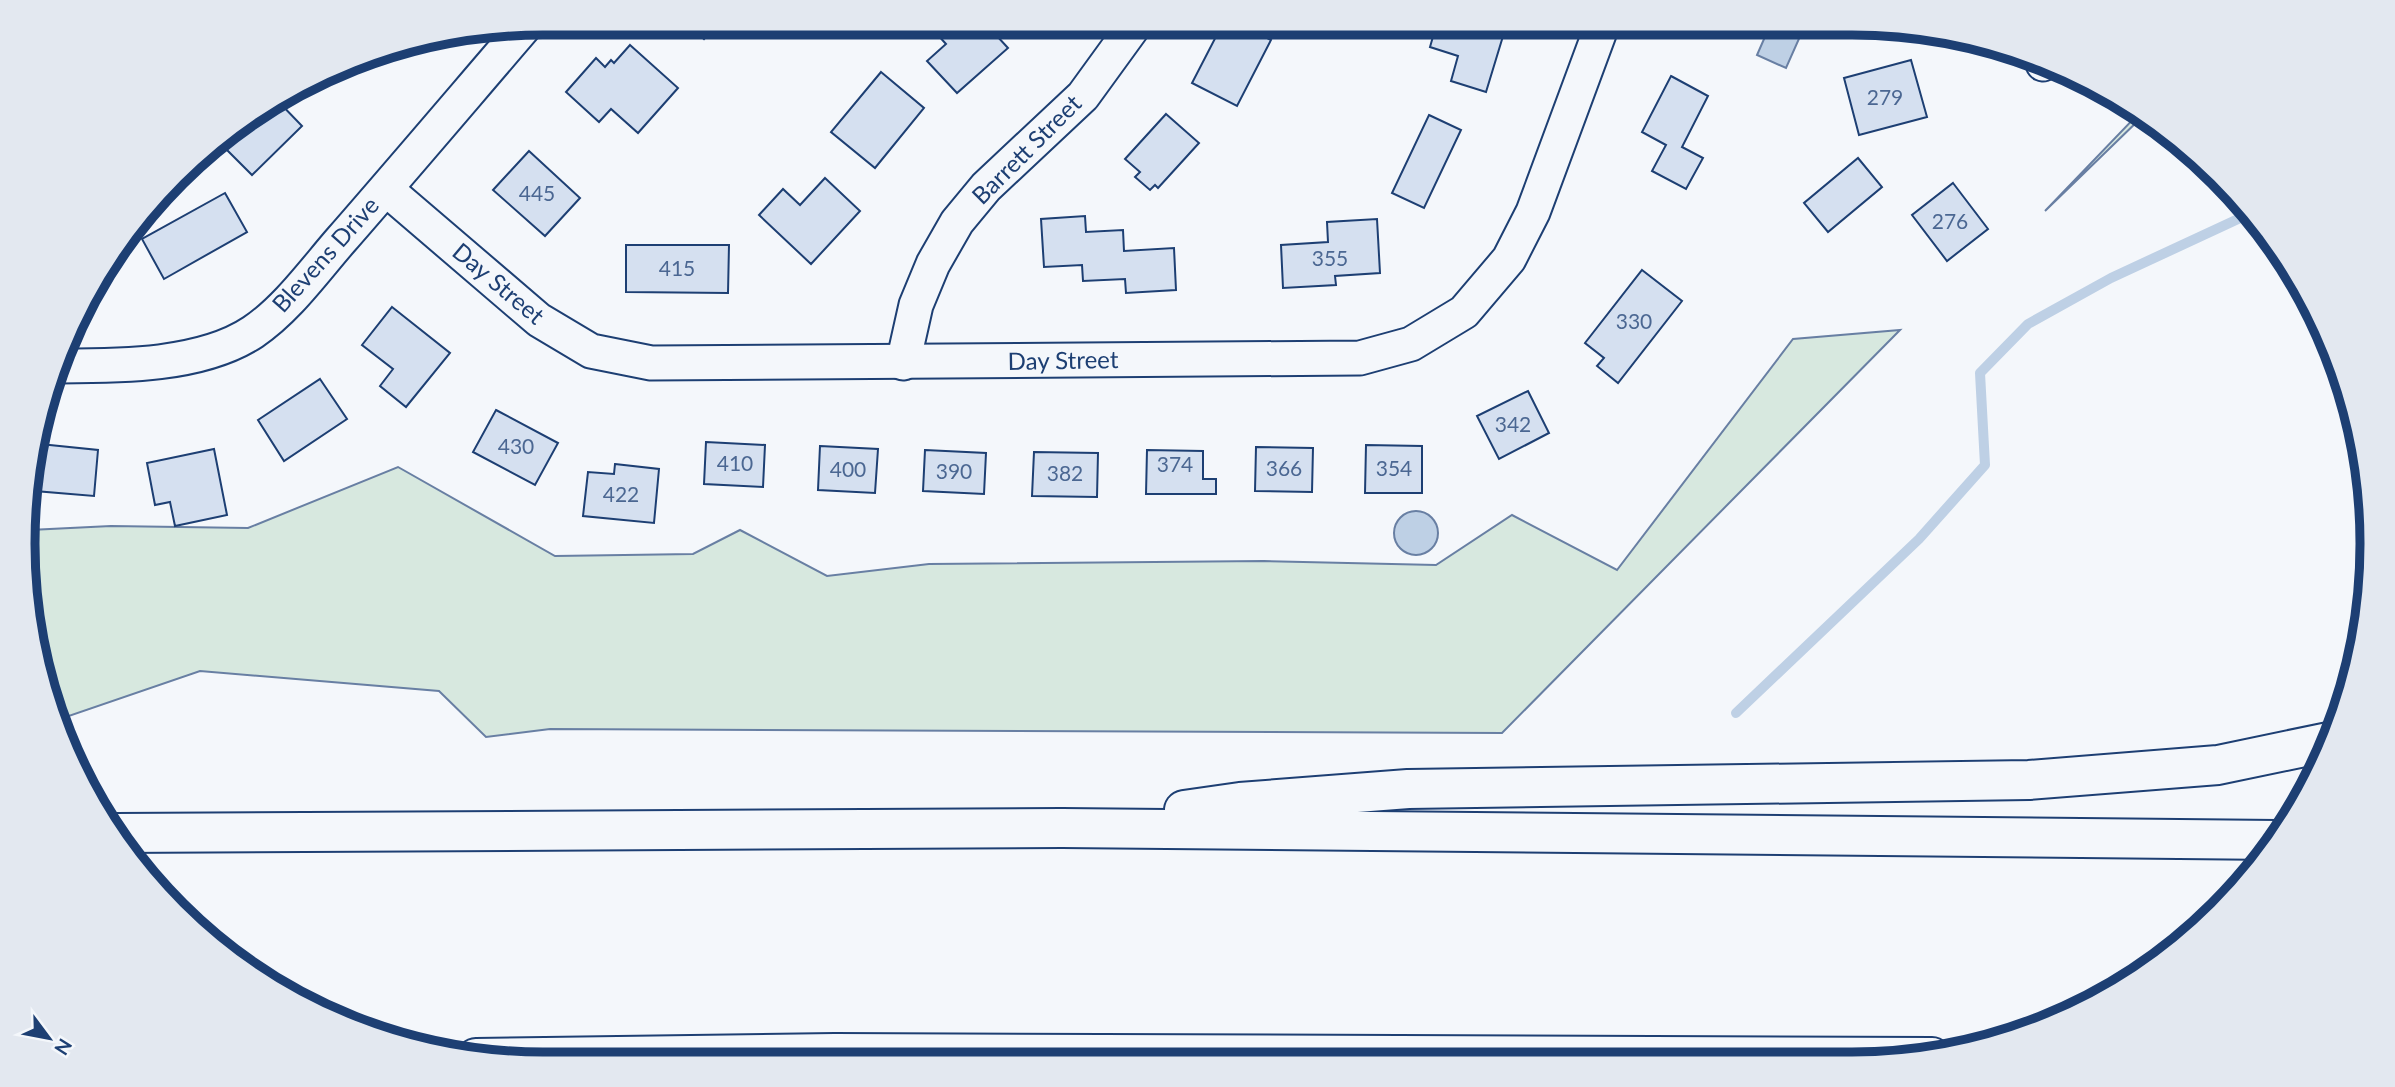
<svg xmlns="http://www.w3.org/2000/svg" width="2395" height="1087" viewBox="0 0 2395 1087" font-family="Lato,sans-serif">
<rect width="100%" height="100%" fill="#f4f7fb"/>
<!-- green -->
<g fill="#d7e8df" stroke="#687fa3" stroke-width="2">
<path d="M2141,111l4,3 -100,97z"/>
<path d="M1900,330l-398,403 -952,-4 -64,8 -47,-46 -239,-20 -134,46 -16,-7 -23,-98 3,-82 81,-4 137,2 150,-61 157,89 138,-2 47,-24 87,46 102,-12 335,-3 172,4 76,-50 105,55 176,-231z"/>
</g>
<!-- water -->
<g fill="#bed0e5" stroke="#687fa3" stroke-width="2">
<path d="M1771,23h35l-20,45 -29,-13z"/>
<circle cx="1416" cy="533" r="22"/>
</g>
<g fill="none" stroke-linecap="round" stroke-linejoin="round">
<!-- stream -->
<path stroke="#bed0e5" stroke-width="10" d="M1736,713l183,-174 66,-74 -5,-92 48,-49 83,-46 140,-65"/>
</g>
<!-- building -->
<g fill="#d5e0f0" stroke="#1d3f73" stroke-width="2">
<path d="M686,23h33l-15,16z"/>
<path d="M930,23h55l23,25 -51,45 -30,-32 19,-17 -18,-20z"/>
<path d="M1223,23h15l33,17 -34,66 -45,-23z"/>
<path d="M1469,23h38l-21,69 -35,-11 7,-25 -28,-9 6,-21 29,9z"/>
<path d="M1702,23h37l-5,12z"/>
<path d="M630,45l48,43 -40,45 -27,-24 -12,13 -33,-30 30,-34 9,9 6,-7 3,3z"/>
<path d="M1911,60l16,57 -68,18 -15,-57z"/>
<path d="M881,72l43,36 -49,60 -44,-36z"/>
<path d="M1671,76l37,20 -26,51 21,11 -17,31 -34,-18 14,-26 -24,-13z"/>
<path d="M275,98l27,28 -50,49 -34,-34z"/>
<path d="M1166,114l33,29 -41,45 -3,-3 -5,5 -15,-13 5,-5 -15,-13z"/>
<path d="M1429,115l32,15 -37,78 -32,-15z"/>
<path d="M529,151l51,47 -35,38 -52,-46z"/>
<path d="M1858,158l24,29 -54,45 -24,-29z"/>
<path d="M825,178l35,33 -49,53 -52,-49 24,-26 17,16z"/>
<path d="M1953,183l35,46 -41,32 -35,-46z"/>
<path d="M225,193l22,39 -83,47 -22,-40z"/>
<path d="M1085,216l1,16 37,-2 1,21 50,-3 2,42 -50,3 -1,-14 -42,2 -1,-16 -38,2 -3,-48z"/>
<path d="M1377,219l3,54 -45,3 1,9 -53,3 -2,-43 47,-3 -1,-20z"/>
<path d="M626,245h103l-1,48 -102,-1z"/>
<path d="M1642,270l40,31 -64,82 -21,-17 7,-8 -19,-15z"/>
<path d="M392,307l58,46 -44,54 -26,-21 13,-17 -31,-24z"/>
<path d="M320,379l27,40 -63,42 -26,-41z"/>
<path d="M1528,391l21,42 -50,26 -22,-43z"/>
<path d="M496,410l62,33 -23,42 -62,-33z"/>
<path d="M706,442l59,3 -2,42 -59,-3z"/>
<path d="M40,444l58,6 -4,46 -59,-5z"/>
<path d="M1366,445l56,1v47h-57z"/>
<path d="M820,446l58,3 -3,44 -57,-3z"/>
<path d="M1256,447l57,1 -1,44 -57,-1z"/>
<path d="M214,449l13,66 -52,11 -5,-24 -15,3 -8,-42z"/>
<path d="M925,450l61,3 -2,41 -61,-3z"/>
<path d="M1147,450l56,1v28h13v15h-70z"/>
<path d="M1034,452l64,1 -1,44 -65,-1z"/>
<path d="M615,464l44,5 -5,54 -71,-7 5,-44 26,2z"/>
</g>
<g fill="none" stroke-linecap="round" stroke-linejoin="round">
<!-- street casing -->
<g stroke="#1d3f73" stroke-width="37">
<g id="street">
<path d="M2043,64l2,-4"/>
<path d="M386,189l153,131 52,31 60,12 709,-5 51,-14 53,-32 45,-53 24,-47 70,-189"/>
<path d="M903,363l13,-58 17,-41 24,-42 29,-35 97,-91 53,-73"/>
<path d="M61,366c59,0 141,0 192,-34 34,-23 61,-61 88,-92 62,-71 123,-143 184,-214"/>
</g>
</g>
<!-- highway casing -->
<g stroke="#1d3f73" stroke-width="42">
<g id="highway">
<path d="M1184,810l56,-8 168,-13 621,-9 189,-15 115,-24"/>
<path d="M116,833l946,-5 1215,12"/>
<path d="M476,1058l359,-5 1097,4"/>
</g>
</g>
<!-- street -->
<use href="#street" stroke="#f4f7fb" stroke-width="33"/>
<!-- highway -->
<use href="#highway" stroke="#f4f7fb" stroke-width="38"/>
</g>
<g text-anchor="middle" stroke-width="5" stroke-linejoin="round" paint-order="stroke">
<!-- number labels -->
<g font-size="21" fill="#4b6792">
<text x="1885" y="105">279</text>
<text x="537" y="201">445</text>
<text x="1950" y="229">276</text>
<text x="1330" y="266">355</text>
<text x="677" y="276">415</text>
<text x="1634" y="329">330</text>
<text x="1513" y="432">342</text>
<text x="516" y="454">430</text>
<text x="735" y="471">410</text>
<text x="1175" y="472">374</text>
<text x="1284" y="476">366</text>
<text x="1394" y="476">354</text>
<text x="848" y="477">400</text>
<text x="954" y="479">390</text>
<text x="1065" y="481">382</text>
<text x="621" y="502">422</text>
</g>
<!-- street labels -->
<g font-size="24" fill="#1d3f73" stroke="#f4f7fb">
<text transform="translate(1027 150) rotate(-45)" y="8">Barrett Street</text>
<text transform="translate(326 255) rotate(-48)" y="8">Blevens Drive</text>
<text transform="translate(498 284) rotate(40)" y="8">Day Street</text>
<text transform="translate(1063 361) rotate(-1)" y="8">Day Street</text>
</g>
</g>
<!-- crop -->
<path d="M0 0H2395V1087H0ZM543 35H1852A508 508 0 0 1 2360 543V544A508 508 0 0 1 1852 1052H543A508 508 0 0 1 35 544V543A508 508 0 0 1 543 35Z" fill="#e3e8f0" fill-rule="evenodd"/>
<path fill="none" stroke="#1d3f73" stroke-width="9" d="M543 35H1852A508 508 0 0 1 2360 543V544A508 508 0 0 1 1852 1052H543A508 508 0 0 1 35 544V543A508 508 0 0 1 543 35Z"/>
<!-- north arrow -->
<g transform="translate(49 1038) rotate(122)" stroke="#f4f7fb" stroke-width="5" paint-order="stroke">
<path d="M0-5L12 26L0 18L-12 26Z" fill="#1d3f73"/>
<text y="-10" font-size="19" font-weight="bold" text-anchor="middle" fill="#1d3f73">N</text>
</g>
</svg>
